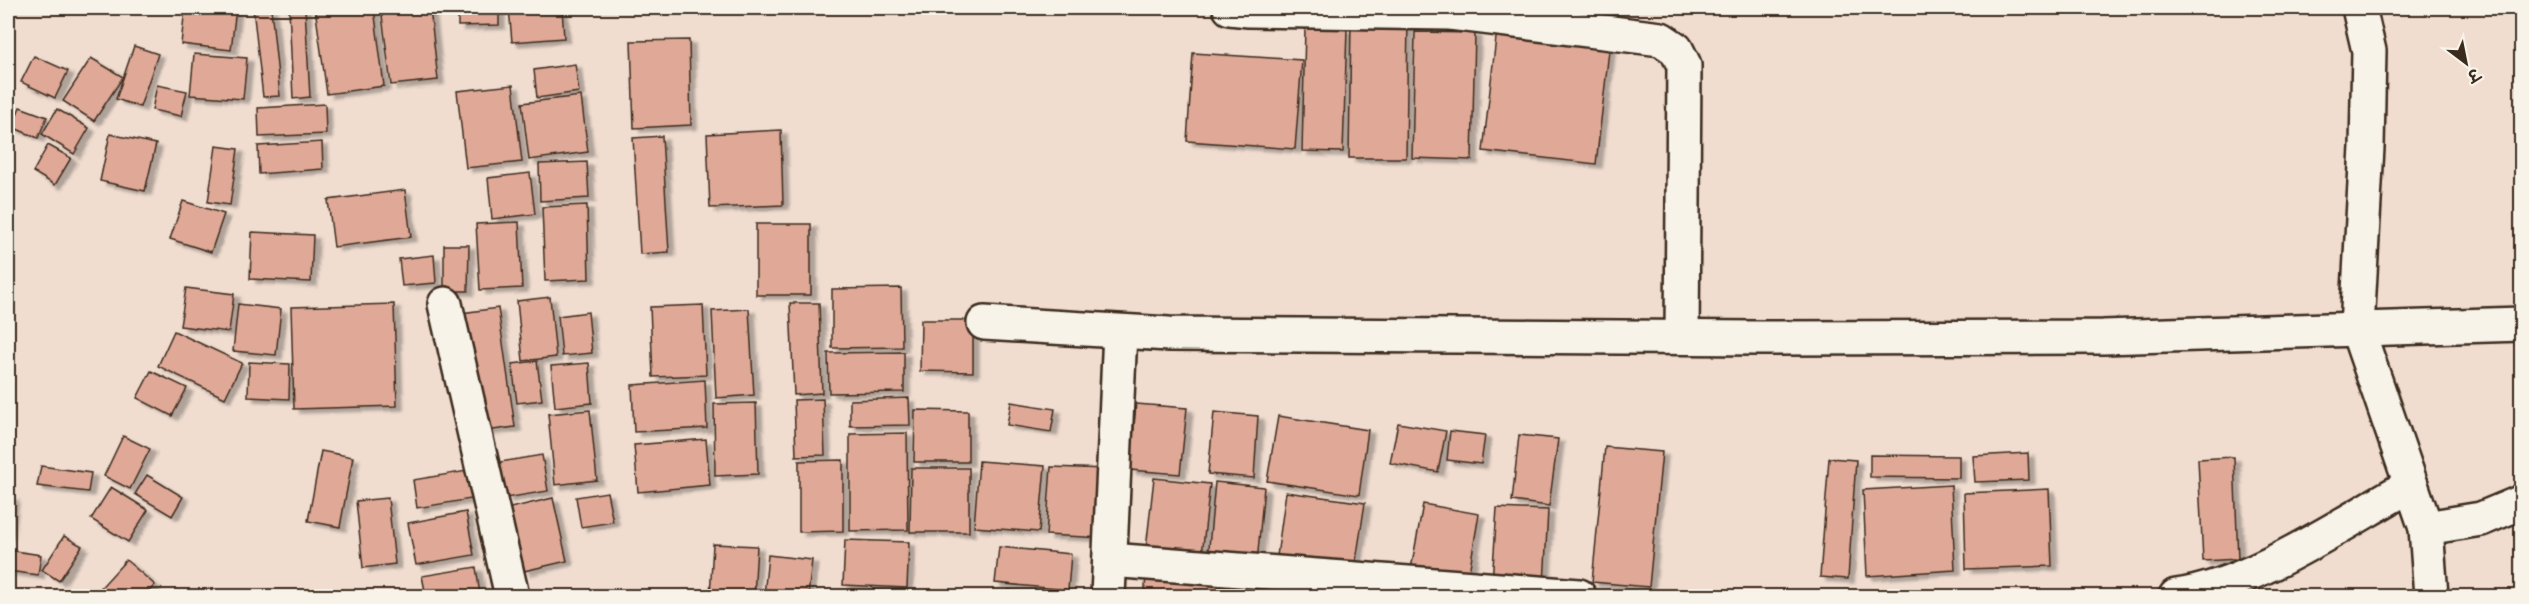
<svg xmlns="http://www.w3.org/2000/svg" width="2529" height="604" viewBox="0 0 2529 604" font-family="Itim,'Playpen Sans Deva',sans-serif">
<defs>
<filter id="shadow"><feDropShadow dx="6" dy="4" stdDeviation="1.5" flood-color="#0004"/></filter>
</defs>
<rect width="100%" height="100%" fill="#f0ddd0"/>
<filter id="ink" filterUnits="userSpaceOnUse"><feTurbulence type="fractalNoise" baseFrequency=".0167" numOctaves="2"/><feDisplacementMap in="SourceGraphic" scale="12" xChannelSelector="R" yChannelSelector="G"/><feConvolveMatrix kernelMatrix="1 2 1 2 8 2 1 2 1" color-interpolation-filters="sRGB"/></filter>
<g filter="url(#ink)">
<!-- building -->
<g fill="#e0a997" stroke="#3b2a1e" stroke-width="1.5" filter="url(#shadow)">
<path d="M185,8h51l-5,42 -50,-6z"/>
<path d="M253,8h18l9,88 -17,1z"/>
<path d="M289,8h16l5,89 -17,2z"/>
<path d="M315,8h59l10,78 -57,8z"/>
<path d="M381,8h49l8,72 -47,5z"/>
<path d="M458,8h41v17l-41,1z"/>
<path d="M509,8h53l2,30 -52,4z"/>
<path d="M1534,8h74v5z"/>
<path d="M1351,19h57l-2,139h-57z"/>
<path d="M1305,28l42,1 -4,123 -41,-1z"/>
<path d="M1497,29l113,13 -14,122 -113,-13z"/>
<path d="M1415,32l60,1 -3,127 -60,-2z"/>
<path d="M689,40l2,85 -57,3 -3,-87z"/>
<path d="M134,46l24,8 -18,53 -24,-8z"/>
<path d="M1193,53l109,7 -7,89 -108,-8z"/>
<path d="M194,54l53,4 -4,41 -53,-4z"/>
<path d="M34,56l34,15 -13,27 -34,-16z"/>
<path d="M91,58l32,19 -29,44 -31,-20z"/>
<path d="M575,64l4,28 -42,6 -3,-28z"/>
<path d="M157,85l30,6 -6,25 -29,-6z"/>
<path d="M513,85l9,77 -56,6 -9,-77z"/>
<path d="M581,96l7,56 -59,8 -7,-57z"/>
<path d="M325,104l1,30 -67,3 -1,-29z"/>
<path d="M20,107l27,10 -9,21 -26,-11z"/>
<path d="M57,109l32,19 -15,26 -32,-20z"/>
<path d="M781,130l2,75 -73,3 -3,-74z"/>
<path d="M110,134l46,10 -11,47 -45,-10z"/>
<path d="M662,136l7,116 -29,2 -7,-116z"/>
<path d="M322,142l1,27 -64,5 -1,-28z"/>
<path d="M48,145l23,13 -16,27 -22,-13z"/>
<path d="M216,146l22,3 -8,56 -22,-3z"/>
<path d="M587,162l2,36 -49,3 -1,-37z"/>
<path d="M530,173l5,41 -43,5 -4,-41z"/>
<path d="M405,190l6,47 -77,10 -6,-47z"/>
<path d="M183,201l41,13 -13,38 -41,-13z"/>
<path d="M587,205l2,74 -44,2 -3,-74z"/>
<path d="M519,222l3,66 -42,2 -4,-66z"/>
<rect x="756" y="224" width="55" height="71"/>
<path d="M252,232l61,3 -2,47 -61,-3z"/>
<path d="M444,245h25l-1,46h-24z"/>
<path d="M434,255l2,28 -34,3 -3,-27z"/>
<path d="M186,288l48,6 -5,38 -49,-6z"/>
<path d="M901,288l1,59 -70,1v-59z"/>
<path d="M550,297l6,60 -33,4 -6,-60z"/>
<path d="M790,303h29l3,90 -28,2z"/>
<path d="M238,304l43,5 -5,46 -43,-4z"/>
<path d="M394,304l3,102 -103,3 -3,-102z"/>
<path d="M703,305l3,70 -53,2 -3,-70z"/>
<path d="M498,308l17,119 -37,5 -17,-119z"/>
<path d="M749,309l5,86 -38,3 -4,-87z"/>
<path d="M588,312l4,41 -30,3 -4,-40z"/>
<path d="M921,320h52v52l-53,-1z"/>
<path d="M174,331l68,32 -17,35 -67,-32z"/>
<path d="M904,352v40l-75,1 -1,-40z"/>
<path d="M537,361l5,39 -25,3 -5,-39z"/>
<path d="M249,362l41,2 -1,35 -41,-2z"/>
<path d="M589,363l3,40 -37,4 -4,-41z"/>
<path d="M151,371l36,17 -15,28 -35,-18z"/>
<path d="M705,380l2,48 -73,4 -2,-47z"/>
<path d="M909,398l1,27 -60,1v-26z"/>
<path d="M823,399l2,56 -29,1 -2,-56z"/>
<path d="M1011,402l44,7 -4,23 -44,-7z"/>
<path d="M756,403l2,71 -43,2 -1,-72z"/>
<path d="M1136,404l51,4 -7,66 -50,-4z"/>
<path d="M590,410l7,70 -42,5 -7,-71z"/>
<path d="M915,410l53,1v51h-54z"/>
<path d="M1214,412l44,4 -4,62 -46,-4z"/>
<path d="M1278,416l90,14 -9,65 -92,-14z"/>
<path d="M1398,423l48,8 -8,41 -48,-9z"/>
<path d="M1450,431l35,4 -4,29 -34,-4z"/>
<path d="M907,433l1,97 -58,1v-97z"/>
<path d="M1519,435l39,4 -9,67 -37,-5z"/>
<path d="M123,436l27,13 -20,40 -26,-13z"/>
<path d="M706,439l4,46 -72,7 -4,-47z"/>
<path d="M1605,447l57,5 -13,135 -57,-5z"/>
<path d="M321,451l32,6 -13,70 -32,-6z"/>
<path d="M2028,453l1,27 -54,2 -2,-26z"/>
<path d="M542,455l6,36 -42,7 -6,-36z"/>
<path d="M1870,455l89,1v22l-89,-1z"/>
<path d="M2234,457l4,102 -35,2 -5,-102z"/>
<path d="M1829,458l27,2 -8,119 -28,-2z"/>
<path d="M843,460v71l-44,1v-71z"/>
<path d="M979,461l66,5 -6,66 -65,-5z"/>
<path d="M41,466l50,7 -3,19 -51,-6z"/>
<path d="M1051,467l56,2 -4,69 -57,-3z"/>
<path d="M911,468h58v64h-59z"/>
<path d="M467,471l4,28 -54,9 -4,-28z"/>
<path d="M147,475l36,22 -11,19 -37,-22z"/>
<path d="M1154,478l56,6 -8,71 -56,-6z"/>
<path d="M1215,482l49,5 -7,76 -49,-5z"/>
<path d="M1951,485l4,85 -88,6 -4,-86z"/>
<path d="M111,487l37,23 -20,32 -37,-23z"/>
<path d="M2049,489l3,77 -86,3 -2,-76z"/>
<path d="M607,492l6,30 -32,5 -5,-30z"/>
<path d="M1286,492l79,11 -11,71 -78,-11z"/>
<path d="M8,496l5,1 -5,40z"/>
<path d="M388,498l7,66 -32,4 -7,-67z"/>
<path d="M553,498l14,63 -43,10 -14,-63z"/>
<path d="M1423,504l56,10 -11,65 -57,-10z"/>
<path d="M1497,508l51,2 -4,75 -52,-3z"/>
<path d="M466,512l8,43 -58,10 -8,-42z"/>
<path d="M64,536l18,10 -23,35 -17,-11z"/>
<path d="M845,540l64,2 -2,46 -64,-3z"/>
<path d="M713,544l44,2 -3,50h-44z"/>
<path d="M999,547l72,7 -3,36 -73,-7z"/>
<path d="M8,550l33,5 -3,20 -30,-4z"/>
<path d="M768,555l44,5 -4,36h-44z"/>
<path d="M126,560l29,25 -11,11h-46l-3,-2z"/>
<path d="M476,567l4,28 -54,1 -4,-20z"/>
<path d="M1147,569l114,13 -1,14h-116z"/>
<path d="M1008,590l46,6h-47z"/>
<path d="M349,591l22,5h-23z"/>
<path d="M858,594l47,2h-47z"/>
</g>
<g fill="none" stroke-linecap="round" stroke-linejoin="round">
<!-- minor casing -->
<g stroke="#3b2a1e" stroke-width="38">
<g id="minor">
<path d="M1230,8l19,2 201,3 211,26 15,10 8,16 -2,272"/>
<path d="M2359,8l10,43 -2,96 -10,181 69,200 5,68"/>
<path d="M445,304l67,292"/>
<path d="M984,323l185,11 589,4 345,-1 419,-13"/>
<path d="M2426,528l55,-9 41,-17"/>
<path d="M1110,560l469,36"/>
<path d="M1108,596l12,-264"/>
<path d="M2176,596c75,-10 168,-74 235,-111"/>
</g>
</g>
<!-- minor -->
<use href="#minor" stroke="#f7f3e8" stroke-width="33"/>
</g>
</g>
<!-- margin -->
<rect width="2529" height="604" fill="none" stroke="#f7f3e8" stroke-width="30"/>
<rect x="15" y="15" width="2499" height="574" fill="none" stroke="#3b2a1e" stroke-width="2" filter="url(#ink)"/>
<!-- north arrow -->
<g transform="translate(2466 63) rotate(148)" stroke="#f7f3e8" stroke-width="4.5" paint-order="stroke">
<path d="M0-4.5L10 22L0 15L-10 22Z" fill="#3b2a1e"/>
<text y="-9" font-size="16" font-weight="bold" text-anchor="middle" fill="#3b2a1e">उ</text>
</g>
</svg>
